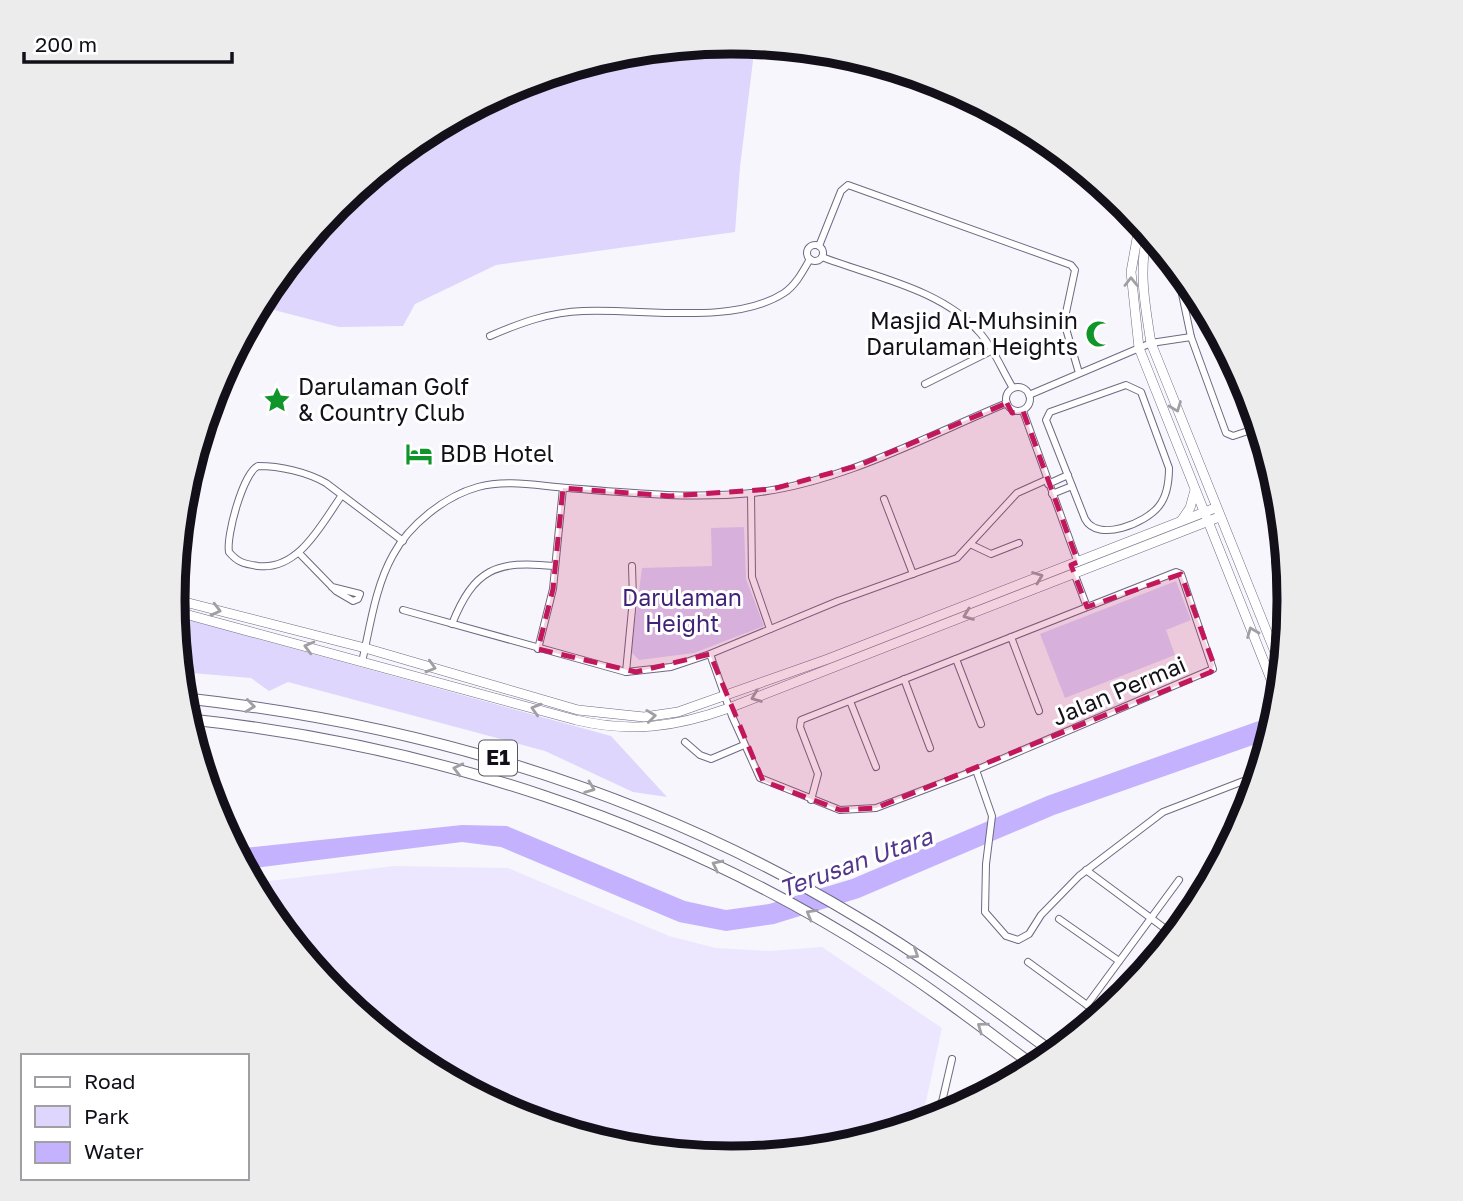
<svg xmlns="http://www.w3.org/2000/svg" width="1463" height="1201" viewBox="0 0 1463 1201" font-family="'Golos Text',sans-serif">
<rect width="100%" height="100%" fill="#f7f6fc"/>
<!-- built -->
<path fill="#ece7fe" d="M394,866l114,2 161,68 47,12 54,3 52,-4 120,81 -21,96 -81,24 -108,11 -110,-11 -105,-32 -96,-51 -85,-70 -69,-85 -15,-27z"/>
<!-- green -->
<g fill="#ded6fd">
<path d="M732,42l23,2 -15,123 -5,65 -239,33 -81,39 -12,22 -64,1 -80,-21 8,-16 70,-85 85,-69 96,-52 105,-31z"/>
<path d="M744,527l2,52 18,47 -70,27 -55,7 -8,-8 11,-84 70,-2 -1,-38z"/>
<path d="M1176,581l15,39 -25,10 9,25 -110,43 -25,-64z"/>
<path d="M175,616l436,120 56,61 -34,-5 -88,-41 -257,-69 -19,9 -18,-13 -71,-6z"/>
</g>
<!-- water -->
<path fill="#c4b2fe" d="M1278,714l-8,25 -216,76 -195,83 -85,26 -48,7 -47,-9 -178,-75 -39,-5 -217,27 -11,-20 228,-24 45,1 178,75 41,9 43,-6 83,-25 195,-83z"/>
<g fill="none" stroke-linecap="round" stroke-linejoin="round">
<!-- street casing -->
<g stroke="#6f6984" stroke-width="8">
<g id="street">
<circle cx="815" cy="253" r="8"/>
<path d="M819,246l22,-55 7,-6 223,80 4,5 -11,52 15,51"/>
<path d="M822,257c52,20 120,32 158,76 14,16 22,37 33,55"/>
<path d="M1190,283l-8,11 9,43 35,96 7,3 27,-9"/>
<path d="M490,336c30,-13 60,-24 93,-25 59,-3 150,15 201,-18 12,-8 19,-22 26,-34"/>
<path d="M925,384l66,-33"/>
<path d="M1126,385l15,7 28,76c0,13 -2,28 -10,38 -13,17 -61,37 -74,13l-39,-99 4,-8z"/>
<circle cx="1018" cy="399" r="12"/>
<path d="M1029,395l122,-52 40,-6"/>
<path d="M1023,411l55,152"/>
<path d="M1048,484l20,-9"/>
<path d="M751,493l1,84 18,52"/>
<path d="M1052,494l20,-8"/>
<path d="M342,495c-20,28 -43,76 -84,71 -13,-2 -20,-3 -29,-14 -3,-16 14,-79 29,-86 22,0 49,6 68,17l77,58"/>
<path d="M884,499l29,75"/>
<path d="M972,545l19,9 28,-11"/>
<path d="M299,553l37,38 17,10 5,-2 2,-5 -28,-7"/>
<path d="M1073,570l14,37"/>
<path d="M403,610l223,62 45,-5 39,-13"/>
<path d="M452,624c22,-55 44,-64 102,-58"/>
<path d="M1011,637l28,74"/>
<path d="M538,649l15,-60 10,-101"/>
<path d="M956,659l25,65"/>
<path d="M362,662c8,-35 13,-75 31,-107 16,-30 52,-59 85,-68 28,-8 61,-1 90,1 61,5 123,11 185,5 88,-10 172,-56 254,-90"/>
<path d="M626,672l7,-73 -1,-33"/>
<path d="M904,679l26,69"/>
<path d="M850,701l26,66"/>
<path d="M685,742l15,13 11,4 33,-14"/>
<path d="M976,770l16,46 -6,48 -1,48 21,24 12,4 11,-6 12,-19 38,-39 84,-64 96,-37"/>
<path d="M811,800l7,-26 -18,-47 1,-7 375,-148 5,2 32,95 -237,101 -100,38 -36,2 -80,-32 -28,-62 -22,-62 128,-53 119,-43 60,-65 29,-13"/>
<path d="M1086,870l89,66"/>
<path d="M1059,919l60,42"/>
<path d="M1028,962l74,54"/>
<path d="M1087,1005l92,-125"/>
<path d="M938,1119l14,-60"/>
</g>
</g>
<!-- secondary casing -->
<g stroke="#6f6984" stroke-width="10">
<g id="secondary">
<path d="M1140,222l-9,50 8,76 141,354"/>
<path d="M1148,231c-10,39 -3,74 3,112l132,329"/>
<path d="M1181,521l9,-13 5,-18"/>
<path d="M173,599l192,49 213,62 66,7 34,-5 150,-53 387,-151"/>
<path d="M174,611l402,109c55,13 100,7 153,-12l490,-191"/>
</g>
</g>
<!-- highway casing -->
<g stroke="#6f6984" stroke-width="12">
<g id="highway">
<path d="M183,698c238,26 466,94 672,218 70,41 135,90 200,138"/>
<path d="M187,719c245,26 481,102 690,235 56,35 107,75 160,114"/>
</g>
</g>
<!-- street -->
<use href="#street" stroke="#fff" stroke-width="6"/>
<!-- secondary -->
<use href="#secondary" stroke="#fff" stroke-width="9"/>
<!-- highway -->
<use href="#highway" stroke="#fff" stroke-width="10"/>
</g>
<!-- one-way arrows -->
<defs><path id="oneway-chevron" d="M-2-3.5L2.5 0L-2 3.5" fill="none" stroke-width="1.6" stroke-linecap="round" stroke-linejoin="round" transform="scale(1.75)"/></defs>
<g stroke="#a19fa3">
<use href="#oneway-chevron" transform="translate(1131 282) rotate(-90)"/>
<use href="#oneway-chevron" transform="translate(1176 407) rotate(69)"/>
<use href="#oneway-chevron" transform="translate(1038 577) rotate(-21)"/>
<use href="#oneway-chevron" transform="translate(216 610) rotate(14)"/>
<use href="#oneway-chevron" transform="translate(968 615) rotate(159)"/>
<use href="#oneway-chevron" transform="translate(1252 632) rotate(-112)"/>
<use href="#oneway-chevron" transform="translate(309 647) rotate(-165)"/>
<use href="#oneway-chevron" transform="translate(431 667) rotate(16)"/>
<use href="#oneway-chevron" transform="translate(756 697) rotate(159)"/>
<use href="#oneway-chevron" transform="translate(250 706) rotate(7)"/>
<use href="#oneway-chevron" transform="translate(536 709) rotate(-164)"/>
<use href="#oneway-chevron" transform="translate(651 716) rotate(-7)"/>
<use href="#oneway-chevron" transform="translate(458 769) rotate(-166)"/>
<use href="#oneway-chevron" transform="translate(590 788) rotate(21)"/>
<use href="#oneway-chevron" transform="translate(717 865) rotate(-154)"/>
<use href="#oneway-chevron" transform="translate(811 914) rotate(-150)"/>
<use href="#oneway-chevron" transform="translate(914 954) rotate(33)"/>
<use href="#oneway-chevron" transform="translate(982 1027) rotate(-144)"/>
</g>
<!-- marked area -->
<path fill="#c2185b" fill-opacity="0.2" stroke="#c2185b" stroke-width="5" stroke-dasharray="14 9" stroke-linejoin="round" d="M1007,403l5,10 11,-2 55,151 -7,3 16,42 94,-33 33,91 -3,7 -335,136 -36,2 -77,-29 -53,-127 -74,18 -98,-23 15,-60 10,-101 107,8 103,-7 87,-24z"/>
<!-- icons -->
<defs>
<g id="mosque-bare" transform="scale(2.1)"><path d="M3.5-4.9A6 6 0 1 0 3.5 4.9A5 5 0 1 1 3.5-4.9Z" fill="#0f9529" stroke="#fff" stroke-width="2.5" paint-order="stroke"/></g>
<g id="sight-bare" transform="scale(2.1)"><path d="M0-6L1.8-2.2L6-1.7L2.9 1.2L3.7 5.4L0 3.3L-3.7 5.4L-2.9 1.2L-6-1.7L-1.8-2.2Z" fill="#0f9529" stroke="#fff" stroke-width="2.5" paint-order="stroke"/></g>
<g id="hotel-bare" transform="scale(2.1)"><path d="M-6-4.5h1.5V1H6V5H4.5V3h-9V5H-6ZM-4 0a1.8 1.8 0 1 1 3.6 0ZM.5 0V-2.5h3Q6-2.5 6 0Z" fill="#0f9529" stroke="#fff" stroke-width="2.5" paint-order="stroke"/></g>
</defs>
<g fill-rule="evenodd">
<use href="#mosque-bare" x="1099" y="334"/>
<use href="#sight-bare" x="277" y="400"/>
<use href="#hotel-bare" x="419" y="454"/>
</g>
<g text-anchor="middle" stroke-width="6" stroke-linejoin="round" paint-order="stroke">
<!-- shield labels -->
<rect fill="#fff" stroke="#5a585f" stroke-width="2" x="479" y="740.5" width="38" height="35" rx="5"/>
<g font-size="21" font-weight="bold" fill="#13101a">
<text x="498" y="765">E1</text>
</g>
<!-- poi labels -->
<g font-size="23" fill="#13101a" stroke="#fff" text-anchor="start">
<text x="1078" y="329" text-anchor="end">Masjid Al-Muhsinin<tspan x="1078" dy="26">Darulaman Heights</tspan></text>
<text x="298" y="395">Darulaman Golf<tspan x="298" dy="26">&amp; Country Club</tspan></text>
<text x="440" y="462">BDB Hotel</text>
</g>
<!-- park labels -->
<g font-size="23" fill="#402277" stroke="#fff">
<text x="682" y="606">Darulaman<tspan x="682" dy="26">Height</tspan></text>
</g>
<!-- street labels -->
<g font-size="23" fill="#13101a" stroke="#fff">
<text transform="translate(1119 691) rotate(-23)" y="8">Jalan Permai</text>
</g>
<!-- water labels -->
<g font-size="24" font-style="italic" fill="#53378d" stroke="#fff">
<text transform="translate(856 863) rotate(-20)" y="8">Terusan Utara</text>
</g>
</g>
<!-- crop -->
<path d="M0 0H1463V1201H0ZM185 600a546 546 0 1 1 1092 0a546 546 0 1 1-1092 0Z" fill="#ececed" fill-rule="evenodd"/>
<path fill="none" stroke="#13101a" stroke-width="9" d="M185 600a546 546 0 1 1 1092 0a546 546 0 1 1-1092 0Z"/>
<!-- legend -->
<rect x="21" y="1054" width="228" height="126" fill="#ffffff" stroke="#a19fa3" stroke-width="2"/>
<rect x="35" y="1077" width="35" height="10" fill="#ffffff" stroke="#a19fa3" stroke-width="2"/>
<text x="84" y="1089" font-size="21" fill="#13101a">Road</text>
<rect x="35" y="1106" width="35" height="21" fill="#ded6fd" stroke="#a19fa3" stroke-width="2"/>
<text x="84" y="1124" font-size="21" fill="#13101a">Park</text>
<rect x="35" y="1142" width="35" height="21" fill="#c4b2fe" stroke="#a19fa3" stroke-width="2"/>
<text x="84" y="1159" font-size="21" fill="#13101a">Water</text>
<!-- scale -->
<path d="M24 52v10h208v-10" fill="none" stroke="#13101a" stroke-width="3.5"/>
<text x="35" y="52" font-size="21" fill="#13101a" stroke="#ffffff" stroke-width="5" paint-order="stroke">200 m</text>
</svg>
